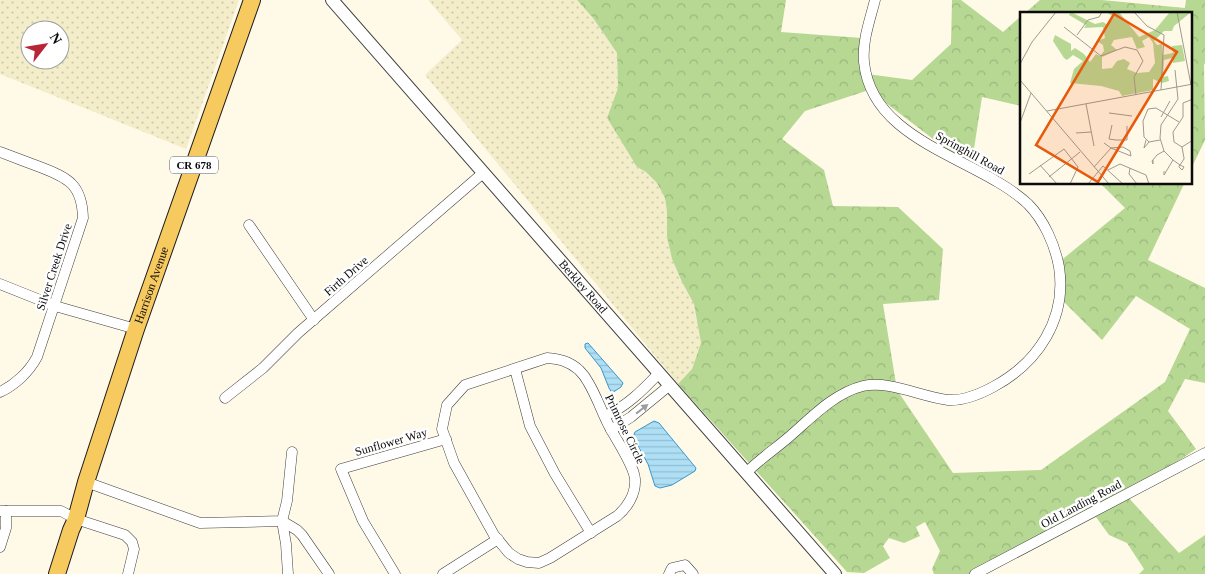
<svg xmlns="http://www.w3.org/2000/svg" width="1205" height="574" viewBox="0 0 1205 574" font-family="Georgia,serif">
<defs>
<pattern id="farmland-dots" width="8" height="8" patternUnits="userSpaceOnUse" patternTransform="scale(1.25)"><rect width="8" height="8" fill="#f3edca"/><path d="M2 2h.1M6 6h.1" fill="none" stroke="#cfcaac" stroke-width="1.8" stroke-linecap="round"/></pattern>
<pattern id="forest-crowns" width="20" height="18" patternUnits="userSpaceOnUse" patternTransform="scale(1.25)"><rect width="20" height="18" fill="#b6d893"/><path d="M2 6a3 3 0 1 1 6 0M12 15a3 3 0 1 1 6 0" fill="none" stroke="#9bb87d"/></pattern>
<pattern id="water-rules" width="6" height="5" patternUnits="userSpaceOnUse" patternTransform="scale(1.25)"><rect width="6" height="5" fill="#aedff5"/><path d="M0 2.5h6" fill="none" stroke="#94bed1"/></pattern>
</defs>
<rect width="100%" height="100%" fill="#fff9e8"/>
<!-- farmland -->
<g fill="url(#farmland-dots)" fill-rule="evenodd">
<path d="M0,0h239l-53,149 -186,-75zM30,30h30v30h-30z"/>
<path d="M428,0h149l16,18 24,35 1,35 -11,30 30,49 9,5 11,11 8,15 2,14v25l5,22 10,23 12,22 7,39 -9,26 -14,15 -253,-309 37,-35z"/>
</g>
<!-- forest -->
<g fill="url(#forest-crowns)">
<path d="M577,0h209l-5,32 81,6 5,36 45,6 39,-36 1,-44h9l42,32 18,-16v90l-39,-9 -11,71 -102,-78 -64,21 -23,28 42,31 9,36 65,1 45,42 -4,51 -56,4 14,86 56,83 88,-3 124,-88 25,-53 -54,-33 -34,44 -44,-44v-33l67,-55 -24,-24h83l-36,76 57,28v95l-20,-4 -17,32 28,38 -69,47 52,57 26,-18v39h-66l5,-5 -17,-26 -18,-8 -13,-18 -111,57h-51l-2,-5 8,-18 -15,-29 -9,5 4,9 -16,7 -15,-5 -6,8 7,12 -26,15 -17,-1 -169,-188 14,-15 9,-26 -7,-39 -12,-22 -10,-23 -5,-22v-25l-2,-14 -8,-15 -11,-11 -9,-5 -30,-49 11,-30 -1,-35 -24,-35z"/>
<path d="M1040,0h62l83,8 1,-8h19v63l-1,2 1,75 -14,29v-155h-167z"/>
</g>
<!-- water -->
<g fill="url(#water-rules)" stroke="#3698cb">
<path d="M588,343l35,40 -2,4 -9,6 -3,-5 -8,-20 -16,-20v-4z"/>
<path d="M654,421l5,2 37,45 -1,3 -23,14 -12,3 -5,-2 -7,-22 -15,-27 2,-5z"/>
</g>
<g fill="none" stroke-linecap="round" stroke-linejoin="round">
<!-- minor casing -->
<g stroke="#3e3e3e" stroke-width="11">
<g id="minor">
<path d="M0,152c13,5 27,10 40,15 29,11 42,18 43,51l-46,139c-8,15 -22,28 -37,35"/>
<path d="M249,225l65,95"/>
<path d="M0,284l55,22 81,23"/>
<path d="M547,358c12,1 22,3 32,12 3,3 7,8 9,12 8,13 13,28 20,42 7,14 26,41 27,55 1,15 -8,29 -18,37l-67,42 -11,5 -12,-1 -9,-3 -9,-6 -15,-18 -40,-72 -12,-34 5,-24 18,-20z"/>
<path d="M515,369l15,57 25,48 36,59"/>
<path d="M225,398l38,-30 35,-35 185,-160"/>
<path d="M605,416c22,-10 37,-25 54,-43"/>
<path d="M611,430l20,-13 39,-32"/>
<path d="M747,472c13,-13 28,-23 42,-35 22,-19 45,-44 74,-51 26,-6 59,11 85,14 16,1 32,-6 45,-13 45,-24 74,-68 66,-120 -4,-22 -15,-47 -31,-63 -50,-47 -156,-61 -164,-142 -2,-21 6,-42 11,-62"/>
<path d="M86,482l114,41 82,-2 5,-20 5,-49"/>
<path d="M0,511h61l15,8 49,16 7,7 2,7 -6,25"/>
<path d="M0,547l6,-19v-17"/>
<path d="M288,574l-2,-30 -4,-23 15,9 5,5 27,39"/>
<path d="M395,574l-32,-53 -22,-52 105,-30"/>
<path d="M443,574l55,-35"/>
<path d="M669,574l3,-6 13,-3 8,9"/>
<path d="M975,574l230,-121"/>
</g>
</g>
<!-- tertiary casing -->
<g stroke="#3e3e3e" stroke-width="14">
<g id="tertiary">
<path id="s1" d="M332,0l503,574"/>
</g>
</g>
<!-- primary casing -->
<g stroke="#1c1c1c" stroke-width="18">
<g id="primary">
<path id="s2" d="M57,574l14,-44 5,-11 10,-37 50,-153 116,-329"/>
</g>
</g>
<!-- minor -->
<use href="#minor" stroke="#fff" stroke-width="10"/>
<!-- tertiary -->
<use href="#tertiary" stroke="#fff" stroke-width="12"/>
<!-- primary -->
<use href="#primary" stroke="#f7ca60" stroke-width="16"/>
</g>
<!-- one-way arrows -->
<defs><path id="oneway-solid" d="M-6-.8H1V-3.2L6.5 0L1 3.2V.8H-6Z" transform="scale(1.25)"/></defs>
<use fill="#9d9d9d" href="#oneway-solid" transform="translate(642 409) rotate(-38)"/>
<g text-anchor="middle" stroke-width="5" stroke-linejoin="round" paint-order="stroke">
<!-- shield labels -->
<rect fill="#fff" stroke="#545454" stroke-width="1" x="170" y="156.5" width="48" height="17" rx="4"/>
<g font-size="11" font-weight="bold" fill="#0b0b0b">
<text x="194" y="169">CR 678</text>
</g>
<!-- street labels -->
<g font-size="12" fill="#0b0b0b" stroke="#fff">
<text transform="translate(970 153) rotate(29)" y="4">Springhill Road</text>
<text transform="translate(54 267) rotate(-72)" y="4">Silver Creek Drive</text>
<text transform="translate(346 276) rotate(-41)" y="4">Firth Drive</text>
<text dy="4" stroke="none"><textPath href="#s2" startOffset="304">Harrison Avenue</textPath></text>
<text dy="4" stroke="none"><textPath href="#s1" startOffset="381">Berkley Road</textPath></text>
<text transform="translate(625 429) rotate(64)" y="4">Primrose Circle</text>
<text transform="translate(391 442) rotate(-16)" y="4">Sunflower Way</text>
<text transform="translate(1081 504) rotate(-28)" y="4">Old Landing Road</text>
</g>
</g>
<!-- overview -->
<g transform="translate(1020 12)">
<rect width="172" height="172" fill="#fff9e8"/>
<path d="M51,0l24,12 8,-2 5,3 6,-8 -8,-5h13l20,25 16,-7 15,-18h22v6l-2,-5 -16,13 -2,5h-8l-10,10 3,4 5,-1 1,11 10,-2 -1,-7 10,-1 3,16 -12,2 -1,-5 -8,2 -1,17 5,-1 1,5 -7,2 -9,-4v11l-31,6 -3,-5 -18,-5 -31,-3 4,-14 9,-8 -10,-6 -6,5 -3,-2 -11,-17 2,-6 16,9v7l4,-3 9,6 6,8 6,-8 4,2 4,-5 -1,-6 -6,-4 8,-3 -2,-11 -19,1 2,-3 -17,-10zM112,25l5,12 8,-2 -3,-6 7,-4 4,6 2,20 -6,9 -12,1 -10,-4 3,-6 -6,-4 -7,2 -5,7 -10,1v-12l15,-7 -6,-5 3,-5z" fill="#b6d893" fill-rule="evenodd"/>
<path fill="none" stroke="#9d9a90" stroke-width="1" d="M114,0l13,14 17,9 -3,55M157,0l14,73M44,15l37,29 24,-9 12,3 6,11 -9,16 2,18M57,23l11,-15 11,-3 3,-5M0,52l12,-22 24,-30M155,58l3,29 -17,26 -1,13 4,13 9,9 7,5 4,2 -2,3 -3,-3v-1l1,-1 4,-6v-1l-2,-11M0,68l89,104M173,87l-10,4v14l-10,15 1,10 8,5 11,-7M66,92l8,42M27,99l146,-27M89,101l23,3M141,105l9,-16M0,111l11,-30M92,113l-3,14 7,1h11v-14M56,121l15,-1M126,128l-2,8 5,-6M140,128l-11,2 -5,-5 -1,-16 5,-12 8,-1 23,14M103,135l7,4 1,5 -20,-8zM133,148v4l-1,-3 5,-6 7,-4M20,153l17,19M74,155l17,-19 -7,-5M110,156l-1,6 8,10M88,158l12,-6 26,11 3,9M144,159v4l9,-15M9,162l35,-25 14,18 -8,17M29,165l31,-25M68,172l15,-18 20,18"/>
<path fill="#e8590c" fill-opacity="0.15" stroke="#e8590c" stroke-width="2.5" d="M94,2l63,38 -79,130 -62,-37z"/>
<rect width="172" height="172" fill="none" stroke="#0b0b0b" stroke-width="2.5"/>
</g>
<!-- north arrow -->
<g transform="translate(45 45) rotate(59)"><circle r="24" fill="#ffffff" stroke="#9d9d9d"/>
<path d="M0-4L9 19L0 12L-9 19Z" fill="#b82635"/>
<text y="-8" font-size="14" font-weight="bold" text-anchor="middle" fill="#0b0b0b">N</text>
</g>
</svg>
